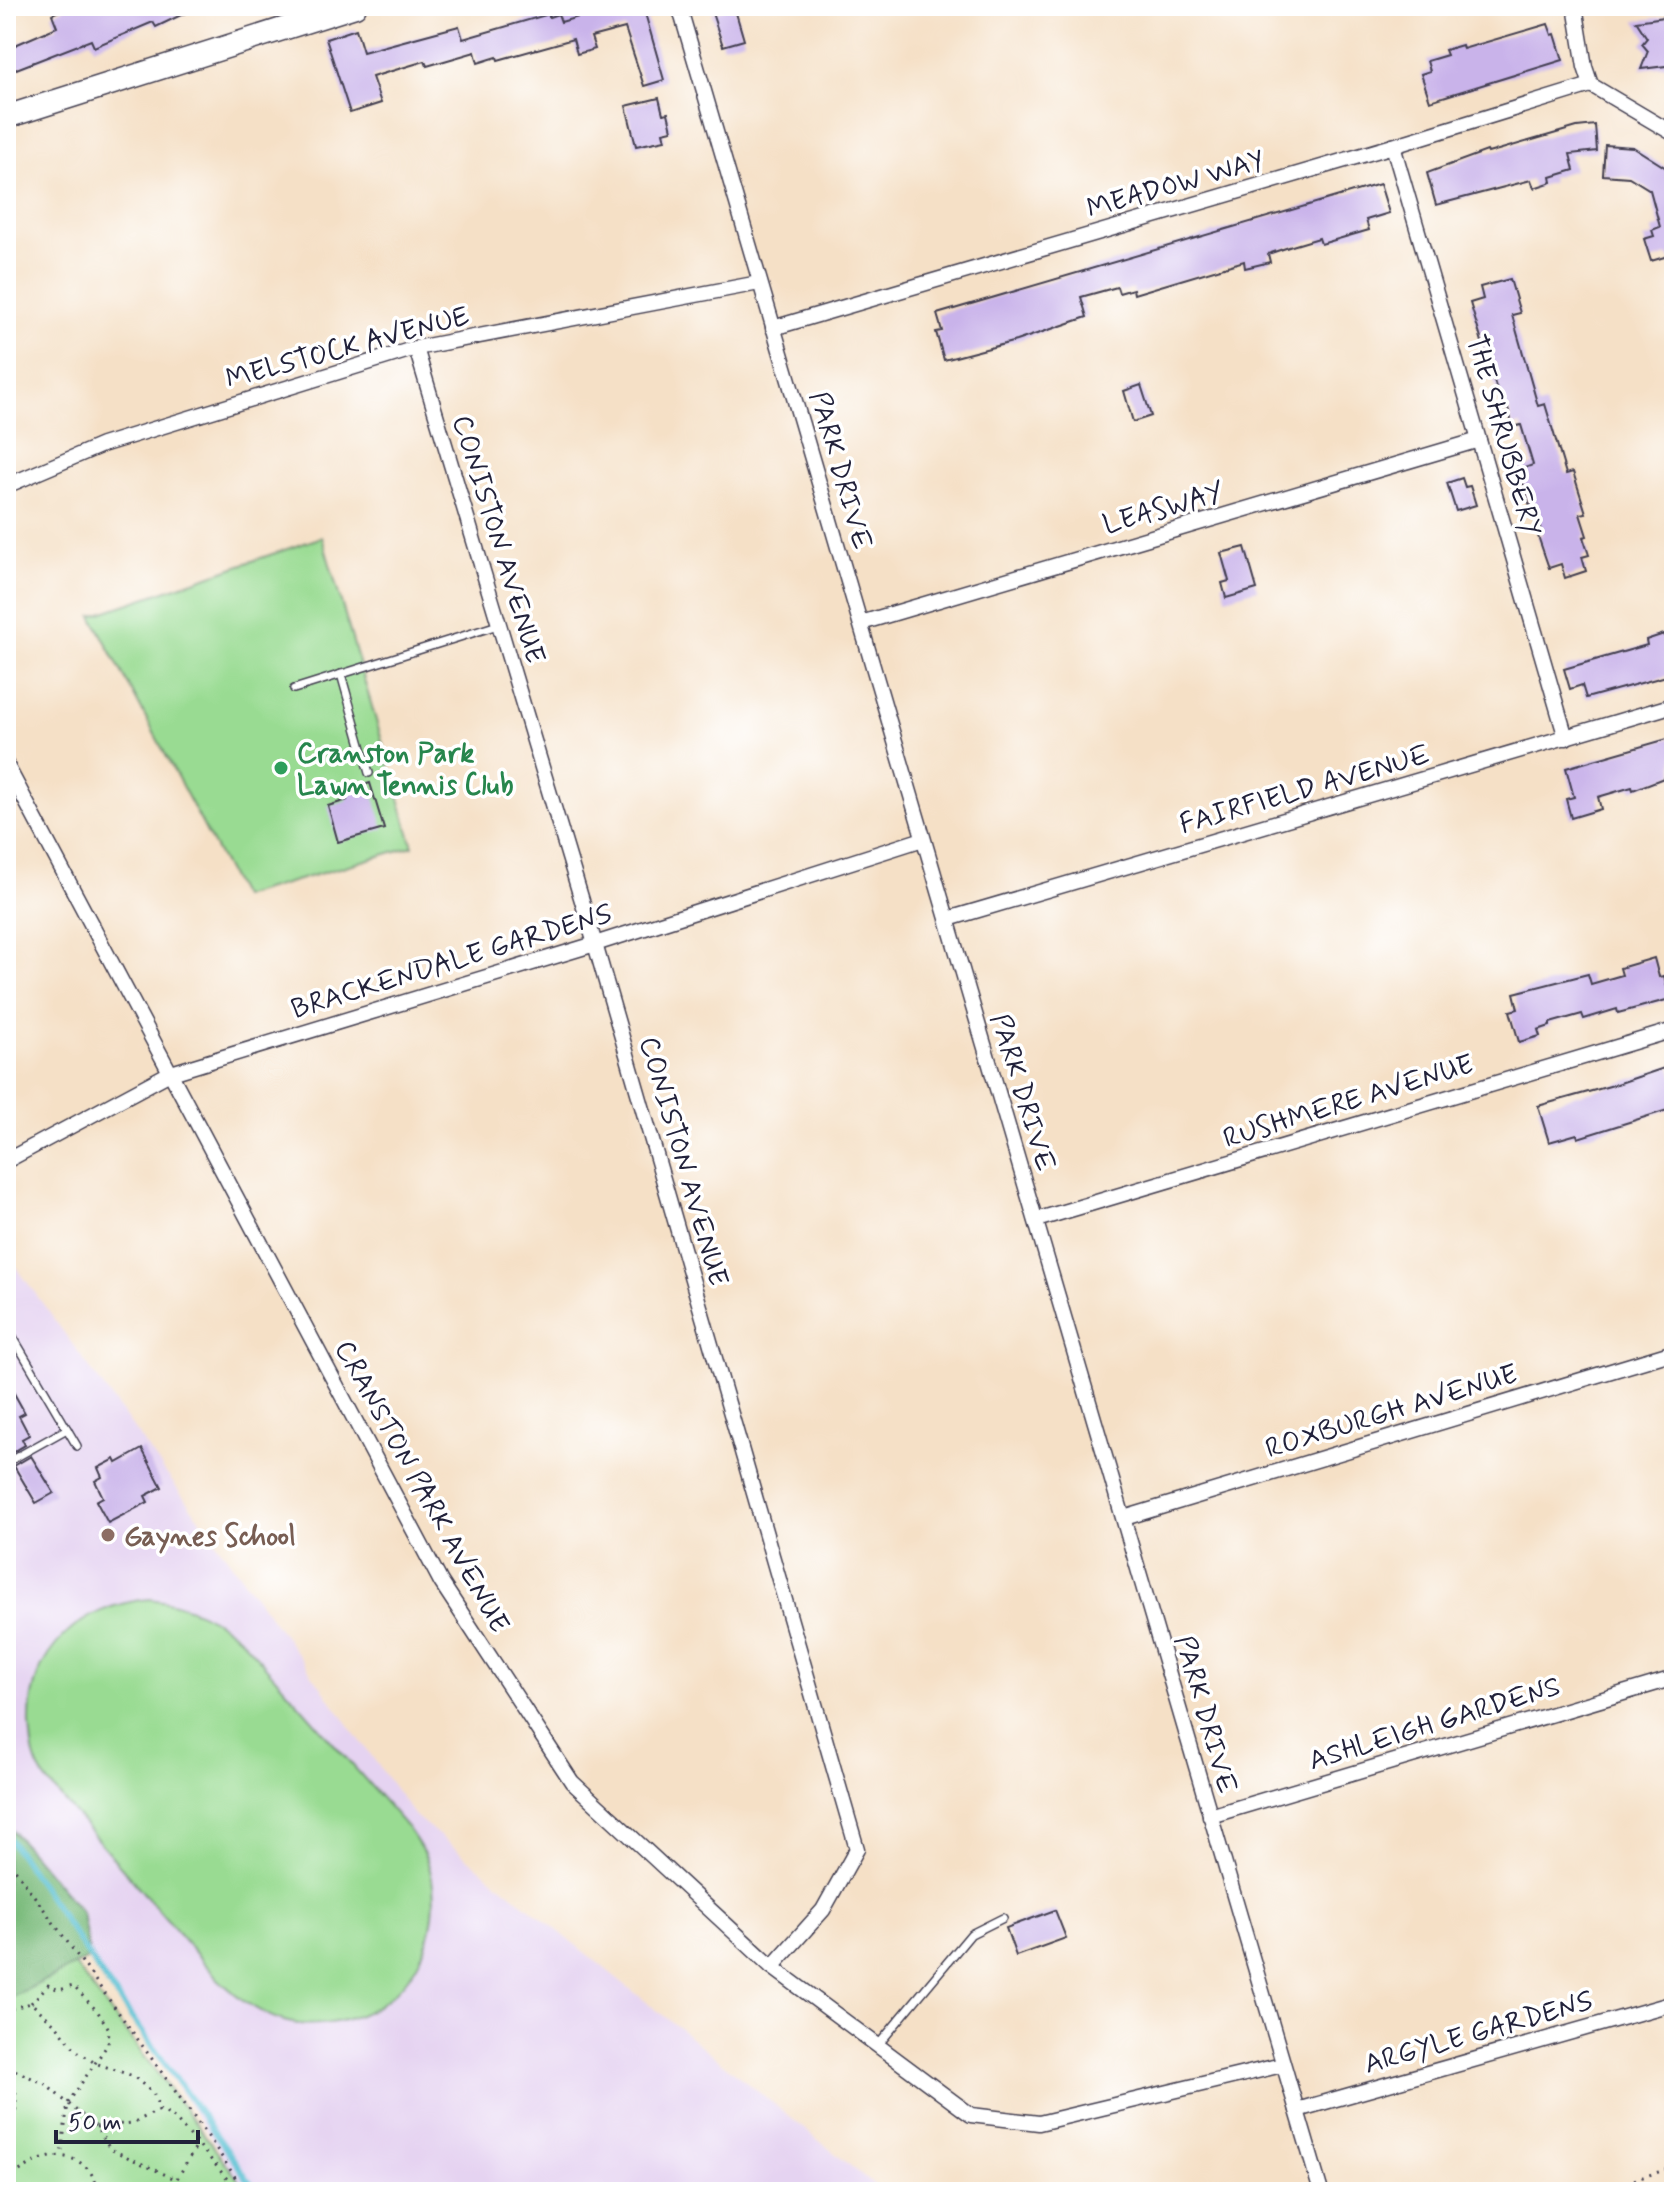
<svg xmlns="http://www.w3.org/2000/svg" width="1680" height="2198" viewBox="0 0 1680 2198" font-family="Mynerve,sans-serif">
<rect width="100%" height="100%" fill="#fff"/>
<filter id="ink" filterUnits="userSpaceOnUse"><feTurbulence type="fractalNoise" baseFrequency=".0125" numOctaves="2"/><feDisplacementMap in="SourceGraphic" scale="16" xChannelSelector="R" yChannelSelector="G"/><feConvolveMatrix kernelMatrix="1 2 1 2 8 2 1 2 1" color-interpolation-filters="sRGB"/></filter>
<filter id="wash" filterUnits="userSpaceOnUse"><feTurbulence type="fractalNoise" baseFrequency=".006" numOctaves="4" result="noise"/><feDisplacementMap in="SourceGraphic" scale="32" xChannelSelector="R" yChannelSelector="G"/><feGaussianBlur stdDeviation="1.8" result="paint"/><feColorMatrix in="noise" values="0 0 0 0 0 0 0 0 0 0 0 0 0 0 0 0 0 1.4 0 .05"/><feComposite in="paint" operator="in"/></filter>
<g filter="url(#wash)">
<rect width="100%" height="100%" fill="#f5e0c6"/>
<!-- built -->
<path fill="#e5d3f1" d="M6,1253l409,563 468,376h-636l-165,-246v-33l-76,-90z"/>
<!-- green -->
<g fill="#99db92" stroke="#5e7e66" stroke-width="2">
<path d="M322,537l91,309 -172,51 -149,-281z"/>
<path d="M150,1599c38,5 66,18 95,44l162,184c9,13 19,27 23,43 15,60 -15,123 -73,146 -22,8 -50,12 -73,5 -27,-8 -46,-24 -66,-42l-166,-192c-5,-6 -11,-13 -14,-20 -6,-13 -7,-29 -8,-43 -2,-73 52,-119 120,-125z"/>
<path d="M73,1963l171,224 2,5h-240v-195z"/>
</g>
<!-- forest -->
<path fill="#7abb7c" stroke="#4e6e5c" stroke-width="2" d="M6,1823l76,90 8,45 -84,42z"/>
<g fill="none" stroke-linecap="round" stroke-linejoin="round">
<!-- stream -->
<path stroke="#56bfd2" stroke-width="6" d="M6,1834l101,149 150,209"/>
</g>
<g id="blocks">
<!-- building -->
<g fill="#c9b3ea">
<path d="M70,6h130l-44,21 -3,-5 -59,25 -3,-7 -85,33v-24l51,-22 -5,-13z"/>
<path d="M643,6l21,74 -20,6 -19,-58 -34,9 4,12 -18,5 -4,-15 -75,21 -1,-3 -19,6 -3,-11 -48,14 -2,-5 -53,16 9,26 -31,10 -24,-74 30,-10 7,23 96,-26 4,13 86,-25v3l9,-3 3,8 48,-14 1,6z"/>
<path d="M734,6l10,34 -21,6 -11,-33z"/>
<path d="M1672,16l2,49 -33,4 7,-18 -6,-7 5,-6 -11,-17z"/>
<path d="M1548,24l4,11 3,-1 8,26 -133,41 -9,-27 9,-3 -3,-10 20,-6 -2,-5 17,-5 1,4z"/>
<path d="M659,98l4,16 5,-1 4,17 -9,2 2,8 -29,6 -10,-40z"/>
<path d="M1595,125l2,26 -27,3 4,16 -23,7 1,5 -18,6 -3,-8 -95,25 -9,-32 60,-22 1,2 89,-26z"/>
<path d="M1605,145l28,2 41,26v87h-4l-2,-4 -17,5 -7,-22 10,-3 -2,-6 8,-3 -10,-37 -21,-13 -26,-2z"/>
<path d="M1380,184l9,29 -23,7 3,10 -48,14 -2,-6 -27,8 -24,8 2,8 -25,6 -1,-7 -110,33 -1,-5 -14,4 -2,-6 -36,10 6,20 -71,24 -72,19 -8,-28 6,-1 -5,-17z"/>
<path d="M1510,279l10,34 -8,2 26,91 7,-2 21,70 7,-2 13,41 -6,1 7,22 -4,1 6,18 -7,2 4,14 -21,7 -4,-14 -12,4 -11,-32 4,-1 -8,-30 -4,1 -11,-36 14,-5 -12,-40 -8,2 -5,-19 -5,2 -33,-107 13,-4 -3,-12z"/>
<path d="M1141,385l10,31 -18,6 -9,-31z"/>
<path d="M1462,478l3,9 5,-1 6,19 -20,6 -9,-28z"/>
<path d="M1245,547l12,42 -31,9 -4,-15 7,-2 -8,-28z"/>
<path d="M1664,634l1,3 9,-3v40l-88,24 -4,-13 -12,4 -6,-20 83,-24 -1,-5z"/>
<path d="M1674,737v37l-41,16 -1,-3 -34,10 3,12 -30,9 -5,-19 8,-2 -8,-29z"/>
<path d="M370,783l14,46 -46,13 -10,-36 19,-6 -3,-9z"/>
<path d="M1654,958l5,19 5,-1 6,23 -52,14 -1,-4 -33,10 -2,-5 -32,9v3l-12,4 2,6 -21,6 -9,-31 8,-2 -4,-16 74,-19 3,10 31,-9 -2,-7z"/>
<path d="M1670,1066l4,11v31l-96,30 -1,-4 -28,8 -11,-36 79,-22z"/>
<path d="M6,1379l19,34 -6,3 10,19 -7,4 3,6 -17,10z"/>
<path d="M142,1449l20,38 -17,9 3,6 -40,21 -12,-22 7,-4 -8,-16 7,-4 -4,-9 17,-9 2,4z"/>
<path d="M31,1456l23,37 -18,10 -22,-37z"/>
<path d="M1055,1910l11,28 -50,18 -10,-28z"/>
</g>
</g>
</g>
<g filter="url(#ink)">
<use href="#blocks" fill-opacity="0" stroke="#423e50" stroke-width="2"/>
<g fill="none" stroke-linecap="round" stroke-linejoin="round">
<!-- service casing -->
<g stroke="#423e50" stroke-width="10">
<g id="service">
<path d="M341,674l28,99"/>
<path d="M294,689l204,-64"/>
<path d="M6,1325l71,121"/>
<path d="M6,1463l61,-34"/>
<path d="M879,2044l92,-110 32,-16"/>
</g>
</g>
<!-- minor casing -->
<g stroke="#423e50" stroke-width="17">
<g id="minor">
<path d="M679,6l642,2186"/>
<path d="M1575,6l10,61 6,18 83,49"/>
<path d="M1393,146l173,592"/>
<path d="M773,328l620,-182 198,-61"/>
<path d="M416,348l179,596 262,905 -34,61 -51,57"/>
<path d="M6,486l96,-41 314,-97 343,-65"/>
<path d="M861,623l618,-183"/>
<path d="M6,764l435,818 131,200 200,185 199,148 68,8 243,-58"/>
<path d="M948,919l726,-214"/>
<path d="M6,1161l162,-87 427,-130 328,-105"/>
<path d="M1036,1220l638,-190"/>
<path d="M1124,1518l550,-166"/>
<path d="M1210,1816l464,-138"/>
<path d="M1297,2110l377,-107"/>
</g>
</g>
<!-- secondary casing -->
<g stroke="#423e50" stroke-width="25">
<path id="secondary" d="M6,117l349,-111"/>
</g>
<!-- path -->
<g stroke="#423e50" stroke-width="3" stroke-dasharray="2 6" stroke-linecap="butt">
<path d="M6,1857l206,285 33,50"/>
<path d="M31,2003l17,-18 11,5 14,-4 25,26 11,17 -1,15 -40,59 -7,53"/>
<path d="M6,2014l4,-5 21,-6 26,23 19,24 19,13 38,13 20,17 7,17 13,7 25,27 40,48"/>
<path d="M6,2062c10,24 17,47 0,69"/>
<path d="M8,2067l37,17 51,43 14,22 65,30 5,13"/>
<path d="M96,2127l36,-4 28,-13"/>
<path d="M6,2179c13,-7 27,-18 40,-21 26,-7 49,9 52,34"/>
<path d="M169,2192l29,-48"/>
<path d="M1596,2192l78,-25"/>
</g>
<!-- service -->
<use href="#service" stroke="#fff" stroke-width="7"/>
<!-- minor -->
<use href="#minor" stroke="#fff" stroke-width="14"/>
<!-- secondary -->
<use href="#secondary" stroke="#fff" stroke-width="22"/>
</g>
</g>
<!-- markers -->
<circle fill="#2e9e5b" stroke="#fff" stroke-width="3" cx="281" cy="768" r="8"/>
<circle fill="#8d6e63" stroke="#fff" stroke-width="3" cx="108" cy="1535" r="8"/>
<g text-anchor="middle" stroke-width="7" stroke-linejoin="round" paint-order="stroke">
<!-- street labels -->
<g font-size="28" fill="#22223b" stroke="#fff">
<text transform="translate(1175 183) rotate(-16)" y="10">MEADOW WAY</text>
<text transform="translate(347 346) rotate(-15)" y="10">MELSTOCK AVENUE</text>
<text transform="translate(1505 435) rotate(74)" y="10">THE SHRUBBERY</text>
<text transform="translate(842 470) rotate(74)" y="10">PARK DRIVE</text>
<text transform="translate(1163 507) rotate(-16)" y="10">LEASWAY</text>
<text transform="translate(500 539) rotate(73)" y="10">CONISTON AVENUE</text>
<text transform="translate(1304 788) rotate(-16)" y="10">FAIRFIELD AVENUE</text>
<text transform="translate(451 960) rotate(-17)" y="10">BRACKENDALE GARDENS</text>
<text transform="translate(1024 1092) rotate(73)" y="10">PARK DRIVE</text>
<text transform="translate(1348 1100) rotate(-17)" y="10">RUSHMERE AVENUE</text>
<text transform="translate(685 1161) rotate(74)" y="10">CONISTON AVENUE</text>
<text transform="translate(1391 1410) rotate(-17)" y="10">ROXBURGH AVENUE</text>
<text transform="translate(423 1486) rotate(61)" y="10">CRANSTON PARK AVENUE</text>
<text transform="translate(1207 1714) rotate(74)" y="10">PARK DRIVE</text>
<text transform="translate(1434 1722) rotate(-17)" y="10">ASHLEIGH GARDENS</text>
<text transform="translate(1478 2031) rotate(-16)" y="10">ARGYLE GARDENS</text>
</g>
<!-- leisure labels -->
<g font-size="28" font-weight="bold" fill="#27864d" stroke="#fff" text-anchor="start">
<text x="297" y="762">Cranston Park<tspan x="297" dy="32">Lawn Tennis Club</tspan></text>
</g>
<!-- education labels -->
<g font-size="28" font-weight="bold" fill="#785e54" stroke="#fff" text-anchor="start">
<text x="124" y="1545">Gaynes School</text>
</g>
</g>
<!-- margin -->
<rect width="1680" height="2198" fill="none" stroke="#fff" stroke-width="32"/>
<!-- scale -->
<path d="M56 2130v12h142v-12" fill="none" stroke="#22223b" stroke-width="4"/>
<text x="68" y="2130" font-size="24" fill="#22223b" stroke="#ffffff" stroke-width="6" paint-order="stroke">50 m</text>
</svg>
